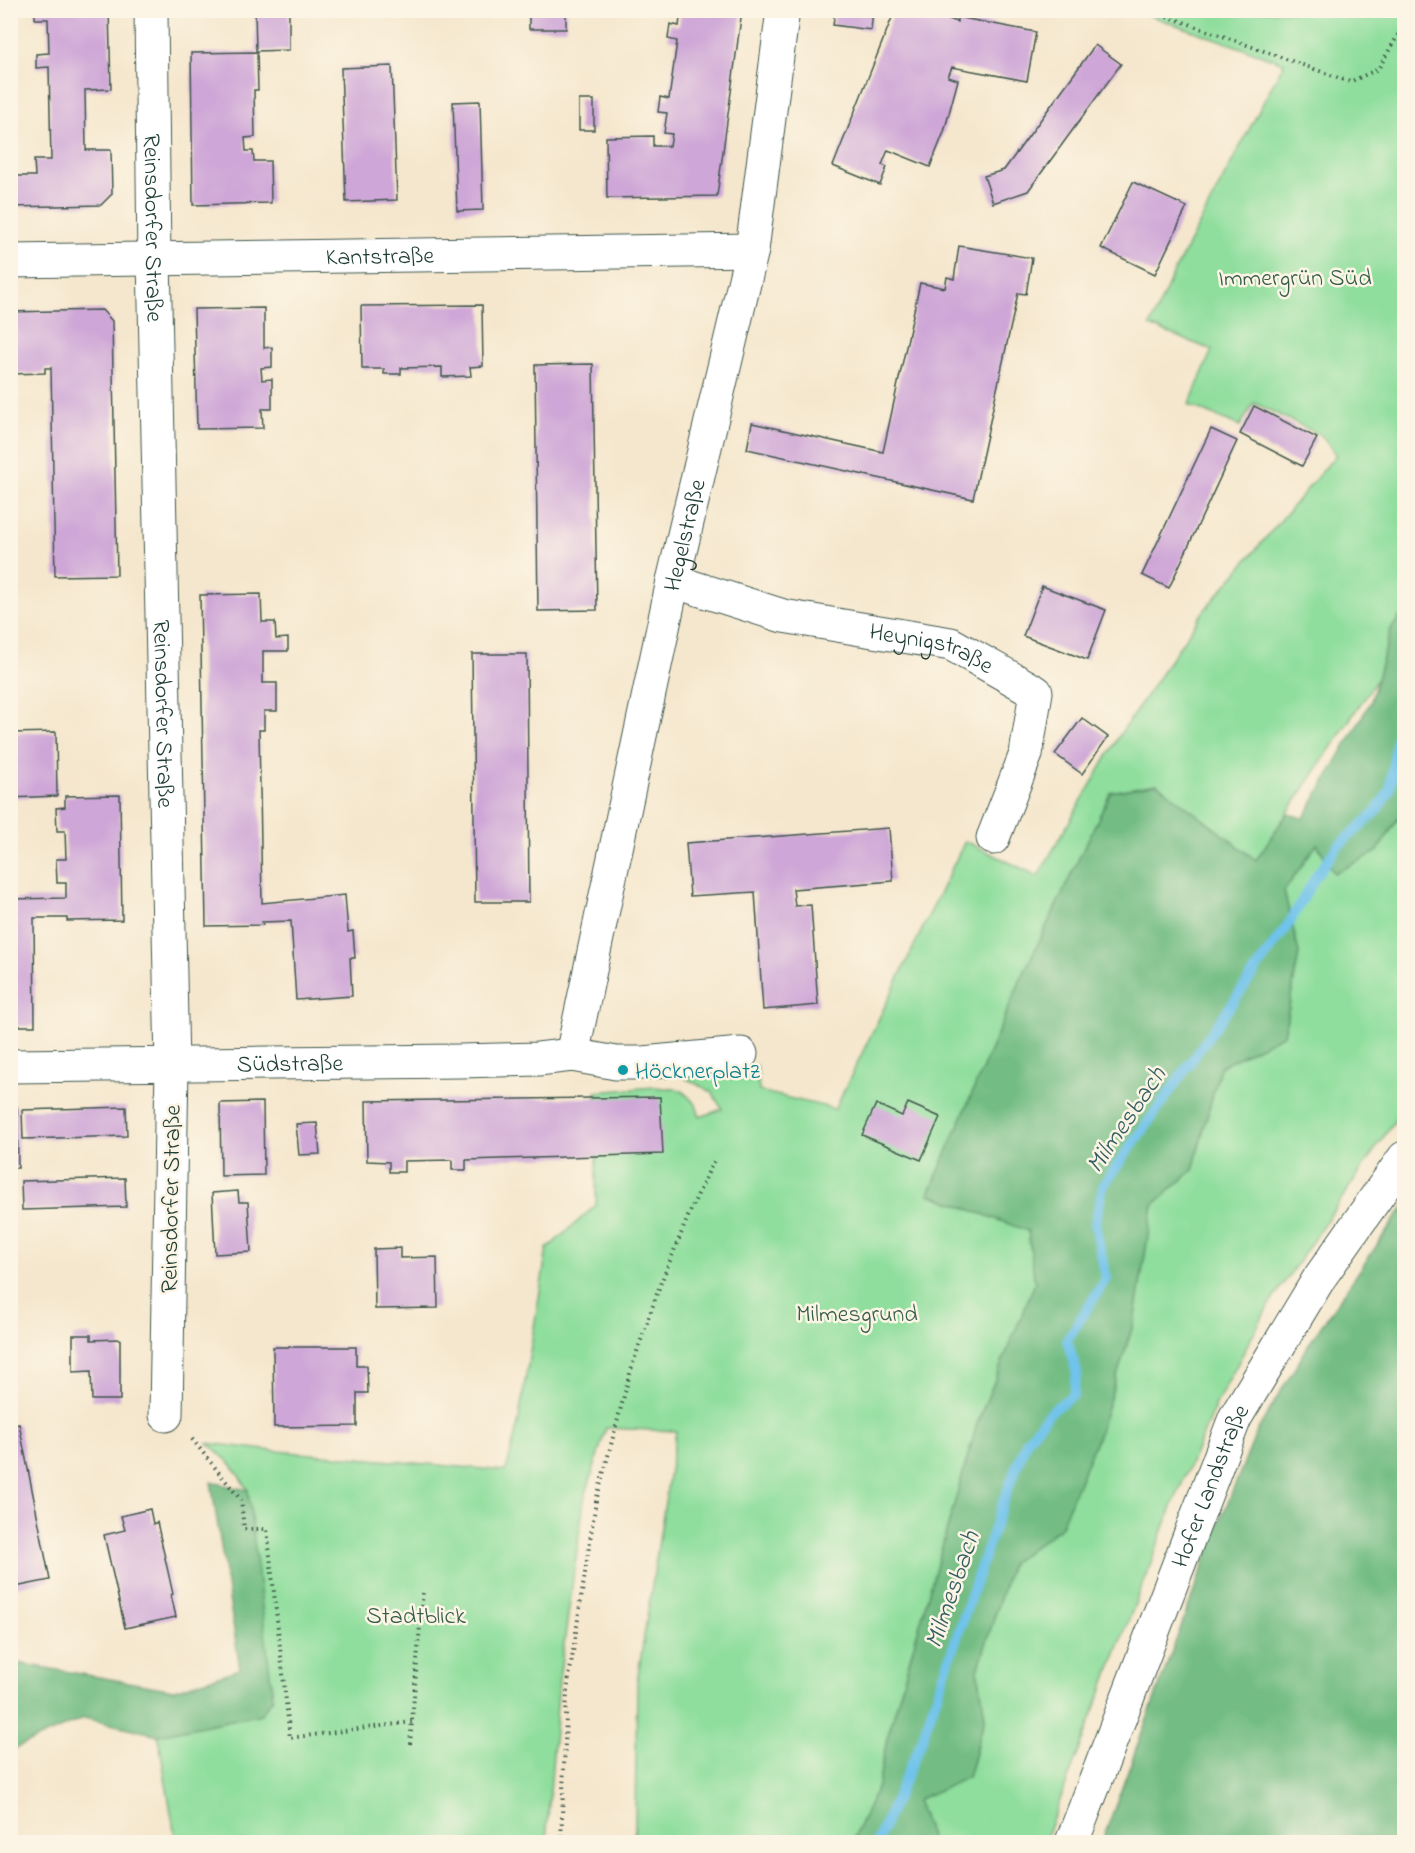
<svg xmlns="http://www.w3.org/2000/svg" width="1415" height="1853" viewBox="0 0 1415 1853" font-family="'Indie Flower',sans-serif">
<rect width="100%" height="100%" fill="#fcf5e5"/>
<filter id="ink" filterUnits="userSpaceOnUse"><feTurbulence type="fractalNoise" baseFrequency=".0167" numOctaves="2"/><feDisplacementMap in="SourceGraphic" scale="12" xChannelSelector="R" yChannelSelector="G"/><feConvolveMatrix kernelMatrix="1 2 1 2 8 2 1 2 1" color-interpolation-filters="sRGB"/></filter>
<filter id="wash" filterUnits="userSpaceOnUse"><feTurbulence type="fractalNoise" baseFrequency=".008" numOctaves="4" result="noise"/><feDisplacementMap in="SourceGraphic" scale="24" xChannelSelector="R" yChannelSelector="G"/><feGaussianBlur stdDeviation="1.35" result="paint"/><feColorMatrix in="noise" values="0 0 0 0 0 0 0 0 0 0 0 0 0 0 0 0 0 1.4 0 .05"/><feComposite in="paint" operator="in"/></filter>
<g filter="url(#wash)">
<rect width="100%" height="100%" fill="#f5e7cd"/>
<!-- green -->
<g fill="#8fde9d" stroke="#578e68" stroke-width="1.5">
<path d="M1137,11h267v600l-13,18 -14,50 -121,181 -99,-76 -46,8 -90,187 -92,215 99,37 7,52 -57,138 -91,318 -9,47 -26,56h-219l2,-15 2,-145 39,-251 -70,-3 -22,72 -25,180 -13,162h-370l-18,-107 102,-21 -12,-224 -16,-25 -24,-22 58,7 240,21 12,-47 29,-175 49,-44v-113l59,-5 27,3 14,15 4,12 22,-8 -10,-17 -40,-21 85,-5 2,25 76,18 130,-268 73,35 81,-140 84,-124 133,-157 -15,-20 -67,-32 -14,23 -51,-21 23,-55 -62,-24 25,-56 109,-207z"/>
<path d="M1404,809v298l-135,198 -53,99 -44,103 -128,335h-112l-15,-43 51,-22 17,-59 -7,-48 33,-107 49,-35 39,-95 35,-111 19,-117 40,-35 27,-103 64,-33 15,-81 -15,-62 33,-48 17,30 43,-21z"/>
</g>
<!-- forest -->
<g fill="#73bd84" stroke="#497d5c" stroke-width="1.5">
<path d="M1404,611v198l-27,43 -43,21 -17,-29 -33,47 15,62 -15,81 -64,33 -27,103 -40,35 -19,117 -35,111 -39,95 -49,35 -33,107 7,48 -17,59 -51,23 15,42h-80l26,-56 9,-47 91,-318 57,-138 -7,-52 -99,-37 92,-215 90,-187 46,-8 99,76 31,-46 17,4 67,-117 20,-72z"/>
<path d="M1404,1206v636h-302l113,-308 42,-103 56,-93z"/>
<path d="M211,1482l37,8 25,208 -12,16 -103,21 -74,-17 -73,32v-88l163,28 66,-21z"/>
</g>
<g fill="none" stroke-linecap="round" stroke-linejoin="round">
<!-- stream -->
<path stroke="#6fc3eb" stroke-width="10" d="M877,1842l44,-100 83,-243 23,-59 23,-28 23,-17 4,-22 -10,-33 39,-61 -11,-56 8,-37 187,-264 26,-46 21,-29 38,-34 15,-23 6,-49 8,-24"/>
</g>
<g id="blocks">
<!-- building -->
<g fill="#cea6d7">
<path d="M35,10h74l2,79 -26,1 1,60h25l1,44 -11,11 -91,2v-31h25l-1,-16h17l-2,-93 -13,1v-14l13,-1 -1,-34h-13z"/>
<path d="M255,10h34v40l-33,1z"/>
<rect x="529" y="10" width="37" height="19"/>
<path d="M681,10h61l-25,186 -110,2 -1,-61 47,-1v10h17l2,-12 -8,-1 3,-20 -9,-1 2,-15 9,2 8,-58 -9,-2 2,-15 9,2z"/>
<path d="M835,10h38l-2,20 -38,-5z"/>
<path d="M895,10h48l-2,6 16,6v-5l79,15 -9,49 -75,-14 -4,10 10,3 -14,52 -14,35 -42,-17 -6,15 5,2 -7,18 -47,-19z"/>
<path d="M1095,45l26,19 -93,127 -35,12 -9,-27 20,-6z"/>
<path d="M257,52l1,38h-4l1,47 -10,1 1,13h7l1,10h16l1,42 -78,2 -2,-152z"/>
<path d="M392,66l5,134 -51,2 -5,-134z"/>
<rect x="579" y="100" width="15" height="30"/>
<path d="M480,101l3,109 -26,1 -4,-109z"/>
<path d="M1133,182l54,25 -32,67 -54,-26z"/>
<path d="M959,246l73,12 -6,36 -8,-1 -45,206 -226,-50 5,-26 131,29 37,-169 25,5 2,-11 7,2z"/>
<path d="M482,305l1,61 -13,1 1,9 -29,1v-10l-41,1v6h-17v-5h-22l-1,-63z"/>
<path d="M264,308v40l8,-1v20l-11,1 1,12 10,-1v30h-10l1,19 -66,1 -3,-120z"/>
<path d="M102,310l10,11 5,254 -62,1 -4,-208h-6v5l-35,1v-62z"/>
<path d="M593,364l4,246 -59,1 -3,-246z"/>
<path d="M1254,406l63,32 -15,28 -62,-32z"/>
<path d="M1211,429l26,12 -68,147 -27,-13z"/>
<path d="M1042,586l64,24 -19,50 -64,-24z"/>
<path d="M261,594l1,28h13l1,17 12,-1v13h-25v32h14v28h-13v19h-5l3,173 83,-8 3,37 5,-1 2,27h-5l2,38 -56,4 -5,-79 -29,1 1,3 -57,1 -6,-331z"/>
<path d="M472,654h55l2,248h-54z"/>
<path d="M1082,718l26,19 -26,37 -27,-20z"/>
<path d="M56,732l1,64 -47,2v-65z"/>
<path d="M120,795l2,125 -55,1v-3h-33l1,108h-25v-127l56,-1v-15h-9l-1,-24h10l-1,-28h-8l-1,-23 9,-1v-11z"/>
<path d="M889,828l4,53 -100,8 2,17 16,-1 7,100 -55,5 -8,-118 -65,4 -4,-53z"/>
<path d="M660,1097l3,57 -197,6v10h-14v-10l-48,1v11h-15v-10l-22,-1 -1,-60z"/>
<path d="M263,1102l1,73 -43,1 -1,-73z"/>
<path d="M908,1103l32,14 -19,43 -59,-25 14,-31 26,12z"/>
<path d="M10,1106h7l1,62h-8z"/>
<path d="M126,1107l1,29 -104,3 -1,-29z"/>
<path d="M317,1123l3,31 -21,1 -3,-31z"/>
<path d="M125,1178l1,29 -104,3 -1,-29z"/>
<path d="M238,1191l1,11h9l3,50 -36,2 -3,-61z"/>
<path d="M400,1248v10l37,-1 1,51 -63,1 -1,-60z"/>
<path d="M73,1335h18v5l29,-1v61h-28l-1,-29 -18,1z"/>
<path d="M273,1347h83v19h11l1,27h-11v33l-83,1z"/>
<path d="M19,1424l31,156 -40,8v-162z"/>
<path d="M150,1509l3,15 4,-2 16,72 -2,1 5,22 -51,11 -21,-93 21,-5 -4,-14z"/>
</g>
</g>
</g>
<g filter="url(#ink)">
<use href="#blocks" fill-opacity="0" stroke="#3f564b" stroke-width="1.5"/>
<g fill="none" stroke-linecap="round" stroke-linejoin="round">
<!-- minor casing -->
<g stroke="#3f564b" stroke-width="35">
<g id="minor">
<path id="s1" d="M151,10l3,249 18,806 -6,350"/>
<path id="s2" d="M10,261l742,-11"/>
<path id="s3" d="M673,581l110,35 168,28 85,48 -10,62 -33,84"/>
<path id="s4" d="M572,1055l101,-474 79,-331 31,-240"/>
<path id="s5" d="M10,1066l451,-5 77,-2 34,-4 44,8h27l98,-9"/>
</g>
</g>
<!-- primary casing -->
<g stroke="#3f564b" stroke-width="35">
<g id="primary">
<path id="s6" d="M1072,1842l163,-424 85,-141 84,-119"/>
</g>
</g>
<!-- path -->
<g stroke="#3f564b" stroke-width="4" stroke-dasharray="1.5 4.5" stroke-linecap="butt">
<path d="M1150,10l200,72 28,-13 26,-44"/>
<path d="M192,1439l49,61 3,29h23l23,209 122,-16"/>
<path d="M410,1744l13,-154"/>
<path d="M561,1842l6,-151 29,-190 36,-135 28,-81 32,-78 22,-47"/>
</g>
<!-- minor -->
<use href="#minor" stroke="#fff" stroke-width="33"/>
<!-- primary -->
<use href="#primary" stroke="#fff" stroke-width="33"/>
</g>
</g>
<!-- markers -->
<circle fill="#0f9aa8" stroke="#fcf5e5" stroke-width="2" cx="623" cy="1070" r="6"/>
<g text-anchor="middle" stroke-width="5" stroke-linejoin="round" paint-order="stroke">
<!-- street labels -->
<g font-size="24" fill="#1f3d34" stroke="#fcf5e5">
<text dy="8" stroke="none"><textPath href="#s1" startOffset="218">Reinsdorfer Straße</textPath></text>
<text dy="8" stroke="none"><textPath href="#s2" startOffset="370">Kantstraße</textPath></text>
<text dy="8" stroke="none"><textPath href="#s4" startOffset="532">Hegelstraße</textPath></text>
<text dy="8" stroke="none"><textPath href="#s3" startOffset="268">Heynigstraße</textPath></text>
<text dy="8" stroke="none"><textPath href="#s1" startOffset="704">Reinsdorfer Straße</textPath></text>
<text dy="8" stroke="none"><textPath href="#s5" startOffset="280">Südstraße</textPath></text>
<text transform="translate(170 1199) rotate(-89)" y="8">Reinsdorfer Straße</text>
<text dy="8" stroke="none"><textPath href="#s6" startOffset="382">Hofer Landstraße</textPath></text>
</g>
<!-- park labels -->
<g font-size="24" fill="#355d49" stroke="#fcf5e5">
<text x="1295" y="285">Immergrün Süd</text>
<text x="857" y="1321">Milmesgrund</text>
<text x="416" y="1623">Stadtblick</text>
</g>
<!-- culture labels -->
<g font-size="24" fill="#0d838f" stroke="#fcf5e5" text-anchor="start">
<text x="635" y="1078">Höcknerplatz</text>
</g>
<!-- water labels -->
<g font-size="26" font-style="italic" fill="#335e62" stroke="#fcf5e5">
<text transform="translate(1125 1119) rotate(-56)" y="9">Milmesbach</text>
<text transform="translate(951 1589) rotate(-71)" y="9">Milmesbach</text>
</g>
</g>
<!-- margin -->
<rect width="1415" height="1853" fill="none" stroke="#fcf5e5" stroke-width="36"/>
</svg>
